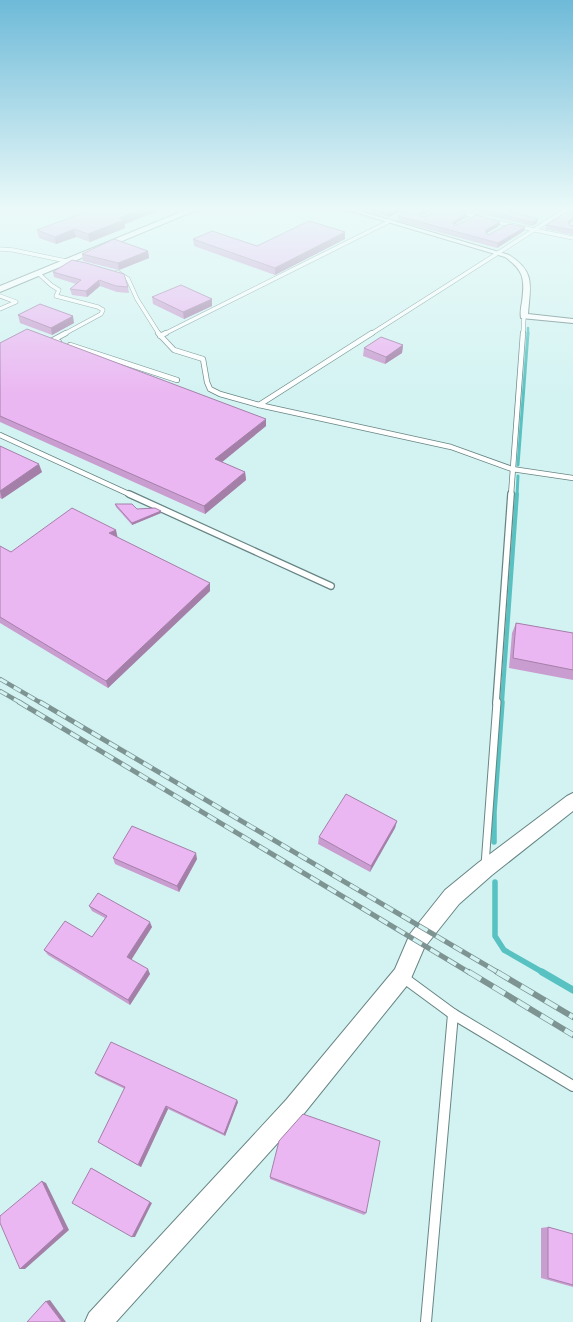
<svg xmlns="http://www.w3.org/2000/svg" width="573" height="1322" viewBox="0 0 573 1322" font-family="'PT Sans',sans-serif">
<rect width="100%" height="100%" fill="#d3f3f2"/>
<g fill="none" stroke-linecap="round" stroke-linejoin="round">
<!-- stream-far4 -->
<path stroke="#57c2c1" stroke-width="2.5" d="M528,334v-6"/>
<!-- stream-far3 -->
<g stroke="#57c2c1" stroke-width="3">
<path d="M518,465l10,-132"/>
<path d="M517,495l1,-19"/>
</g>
<!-- stream-far2 -->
<path stroke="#57c2c1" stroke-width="4" d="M502,703l15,-209"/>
<!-- stream-far1 -->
<g stroke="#57c2c1" stroke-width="5.5">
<path d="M494,842v-30l8,-110"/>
<path d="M495,882v54l9,14 40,23"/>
</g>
<!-- stream -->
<path stroke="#57c2c1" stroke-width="7" d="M542,972l31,18"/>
<!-- service-far4 casing -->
<g stroke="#678584" stroke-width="4.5">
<g id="service-far4">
<path d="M448,209l34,9"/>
<path d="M492,221l81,17"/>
<path d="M0,249l13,1 58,12"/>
<path d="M117,272l11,7 9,20 22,35"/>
<path d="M38,273l13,12 8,5 -3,6 42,11 5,3 -2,4 -37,20"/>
<path d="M0,296l16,6 -16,7"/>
<path d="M164,334l226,-113"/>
<path d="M371,334l196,-125"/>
<path d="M523,334l1,-18"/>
</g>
</g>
<!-- service-far3 casing -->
<g stroke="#678584" stroke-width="6">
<g id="service-far3">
<path d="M158,333l16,17 29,9 4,23 3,7 10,5 39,11 192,42 61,22 61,9"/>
<path d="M160,336l6,-3"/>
<path d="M59,342l-6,-2 13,-7"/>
<path d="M70,345l107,35"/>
<path d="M259,405l113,-72"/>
<path d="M0,435l131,60"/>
<path d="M511,495l12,-162"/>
</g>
</g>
<!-- service-far2 casing -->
<g stroke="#678584" stroke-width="8">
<g id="service-far2">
<path d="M129,494l202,92"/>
<path d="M496,703l15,-209"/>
</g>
</g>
<!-- service-far1 casing -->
<g stroke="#678584" stroke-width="9">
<path id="service-far1" d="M485,865l12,-163"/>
</g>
<!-- service casing -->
<g stroke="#678584" stroke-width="12">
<g id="service">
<path d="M404,978l49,36 120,72"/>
<path d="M426,1322l27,-308"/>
</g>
</g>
<!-- minor casing -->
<g stroke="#678584" stroke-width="2">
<path id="minor" d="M344,209h9l156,46c27,17 21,31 19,59l45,5v4l-52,-5c-1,-5 0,-11 1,-16 3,-23 2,-32 -17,-45z"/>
</g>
<!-- tertiary casing -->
<g stroke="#678584" stroke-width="2">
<path id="tertiary" d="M573,793v18l-81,64 -33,29 -35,44 -15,35 -107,133 -186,206h-31l4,-9 197,-213 109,-131 15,-35 35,-44 33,-27 89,-67z"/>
</g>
<!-- secondary casing -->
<g stroke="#678584" stroke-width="2">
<path id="secondary" d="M188,209h11l-199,83v-6z"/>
</g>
<!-- service-far4 -->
<use href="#service-far4" stroke="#fff" stroke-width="3.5"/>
<!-- service-far3 -->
<use href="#service-far3" stroke="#fff" stroke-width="4.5"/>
<!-- service-far2 -->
<use href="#service-far2" stroke="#fff" stroke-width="5.5"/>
<!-- service-far1 -->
<use href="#service-far1" stroke="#fff" stroke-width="7"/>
<!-- service -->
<use href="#service" stroke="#fff" stroke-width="10"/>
<!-- minor -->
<use href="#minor" fill="#fff" fill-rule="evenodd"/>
<!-- tertiary -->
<use href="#tertiary" fill="#fff" fill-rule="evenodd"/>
<!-- secondary -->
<use href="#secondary" fill="#fff" fill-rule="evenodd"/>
<!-- rail-far2 casing -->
<g stroke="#7d9493" stroke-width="4.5">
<g id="rail-far2">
<path d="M0,679l41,24"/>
<path d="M0,691l21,12"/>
</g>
</g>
<!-- rail-far1 casing -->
<g stroke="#7d9493" stroke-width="5">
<g id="rail-far1">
<path d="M19,702l451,271"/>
<path d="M40,702l459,271"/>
</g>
</g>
<!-- rail casing -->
<g stroke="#7d9493" stroke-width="6">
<g id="rail">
<path d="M469,972l104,63"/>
<path d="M497,972l76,45"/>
</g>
</g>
<!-- rail-far2 -->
<use href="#rail-far2" stroke="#d3f3f2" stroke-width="3" stroke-dasharray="8" stroke-linecap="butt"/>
<!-- rail-far1 -->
<use href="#rail-far1" stroke="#d3f3f2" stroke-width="3.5" stroke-dasharray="10" stroke-linecap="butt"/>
<!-- rail -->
<use href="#rail" stroke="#d3f3f2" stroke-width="4.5" stroke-dasharray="14" stroke-linecap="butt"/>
</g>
<!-- wall -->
<g fill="#ca9dd0">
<path d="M97,209h65l-37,15v4l-35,14 -14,-5 -20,7 -17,-6 -2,-8z"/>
<path d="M358,209h48l-17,8z"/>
<path d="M412,209h23l-15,7 4,1h43l-13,8 1,1h44l-12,7 1,2 37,-8 -1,4 -27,17 -99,-27v-5z"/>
<path d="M461,209h39l37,14 -5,3z"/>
<path d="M573,213v8l-4,3 1,2 3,-1v10l-28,-6 1,-4z"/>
<path d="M193,239l64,7 88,-7 -70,36 -81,-29z"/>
<path d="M148,251l1,7 -30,12 -36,-9 -1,-7z"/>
<path d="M72,260l56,27 1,6 -12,-1 -17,-6 -13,11 -15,-2 -2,-6 6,-5 -22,-7 -1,-5z"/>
<path d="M152,297l60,9 -28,13 -31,-15z"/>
<path d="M18,315l56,8 -22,12 -32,-12z"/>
<path d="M0,343l266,83 -44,36 23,10 1,8 -41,34 -205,-92z"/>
<path d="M403,345l-1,8 -17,11 -22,-8 1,-8z"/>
<path d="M0,446l42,26 -40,27 -2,-1z"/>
<path d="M115,504l22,5 24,4 -29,12 -16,-18z"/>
<path d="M117,537l93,54 -102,97 -108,-65v-77l11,6z"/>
<path d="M516,623l57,10v47l-64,-12 3,-35z"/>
<path d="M397,821l-2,7 -25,44 -52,-28 1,-7z"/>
<path d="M113,858l84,1 -18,33 -64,-28z"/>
<path d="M89,906l63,21 -21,32 19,15 -20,31 -82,-50 -4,-5 48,-13 13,-19 -13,-7z"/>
<path d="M95,1073l143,29 -13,34 -57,-27 -27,58 -43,-25 27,-53 -27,-13z"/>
<path d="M270,1177l96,36 -2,2 -94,-36z"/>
<path d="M548,1227l25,7v53l-32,-9v-50z"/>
</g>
<!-- shaded-wall -->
<g fill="#a480a9">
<path d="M144,209h18l-37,15v4l-35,14 -2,-8 31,-16z"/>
<path d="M398,209h8l-17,8v-4z"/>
<path d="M427,209h8l-15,7 -1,5 2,-9z"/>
<path d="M467,213v4l-15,9 1,-4z"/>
<path d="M573,217v4l-6,5 1,-4z"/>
<path d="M538,219l-1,4 -5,3 1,-4z"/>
<path d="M500,222l-1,4 -14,8 1,-4z"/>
<path d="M525,227l-1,4 -27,17 1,-5z"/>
<path d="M74,229l2,8 -20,7 -1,-7z"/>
<path d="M345,232v7l-70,36v-7z"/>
<path d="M148,251l1,7 -30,12 -1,-7z"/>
<path d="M99,280l1,6 -13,11 -1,-6z"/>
<path d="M212,299v7l-28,13 -1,-7z"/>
<path d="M73,316l1,7 -22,12 -1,-7z"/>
<path d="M403,345l-1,8 -17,11 1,-7z"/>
<path d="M266,419v7l-50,41 -1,-8z"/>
<path d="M39,464l3,8 -40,27 -2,-8z"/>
<path d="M245,472l1,8 -41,34 -1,-8z"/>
<path d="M161,511v2l-29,12v-2z"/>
<path d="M116,530l2,9 -9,-6z"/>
<path d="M210,583v8l-102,97 -2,-7z"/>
<path d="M397,821l-2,7 -25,44 1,-6z"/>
<path d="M196,853l1,6 -18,33 -2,-6z"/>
<path d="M150,922l2,5 -22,35 -3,-5z"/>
<path d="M148,969l2,5 -20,31 -2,-5z"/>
<path d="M237,1100l1,2 -13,34 -1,-2z"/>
<path d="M166,1106l2,3 -27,58 -3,-2z"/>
<path d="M93,1169l59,34 -17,34h-3z"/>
<path d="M42,1181l4,2 23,47 -44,39h-5z"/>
<path d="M50,1300l16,22h-4l-16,-21z"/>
</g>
<!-- building -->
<g fill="#ebb7f2" stroke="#a480a9">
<path d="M93,209l2,1 2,-1h47l-25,9 5,2 -36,14 -14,-5 -19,8 -18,-7z"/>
<path d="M374,209h24l-9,4z"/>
<path d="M412,209h15l-6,3 -1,4 4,1 17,-8h11l15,4 -14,9v2l2,2 21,-11 24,7 -14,8v3l2,2 21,-11 16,3 -27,16 -100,-27z"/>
<path d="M479,209h21l38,10 -5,3z"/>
<path d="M565,213h8v4l-5,5 2,4 3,-1v5l-27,-5z"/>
<path d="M309,221l36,11 -70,36 -82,-29 19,-8 45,15z"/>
<path d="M114,239l34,12 -30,12 -36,-9z"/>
<path d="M72,260l14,3 38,11 4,13 -12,-1 -17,-6 -13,11 -16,-2 11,-9 -28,-8z"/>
<path d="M181,285l31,14 -29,13 -31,-15z"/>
<path d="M40,304l33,12 -22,12 -33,-13z"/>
<path d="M27,329l239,90 -51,40 30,13 -41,34 -204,-90v-73z"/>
<path d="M381,337l22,8 -17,12 -22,-9z"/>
<path d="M0,446l39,18 -39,27z"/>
<path d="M115,504h17l5,5 18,-1 6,3 -29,12z"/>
<path d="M72,508l44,22 -7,3 101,50 -104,98 -106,-64v-71l11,6z"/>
<path d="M516,623l57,10v37l-60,-12z"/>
<path d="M346,794l51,27 -26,45 -52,-29z"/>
<path d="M132,826l64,27 -19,33 -64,-28z"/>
<path d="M98,893l52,29 -23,35 21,12 -20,31 -84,-50 21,-29 27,16 15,-21 -18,-10z"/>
<path d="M111,1042l126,58 -13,34 -58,-28 -28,59 -40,-23 27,-55 -30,-14z"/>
<path d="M303,1114l77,27 -14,72 -96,-36 9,-36z"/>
<path d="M91,1168l59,34 -18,35 -60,-34z"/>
<path d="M42,1181l22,48 -44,40 -20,-46v-7z"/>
<path d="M548,1227l25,7v51l-25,-7z"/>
<path d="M46,1301l16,21h-35z"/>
</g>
<!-- sky -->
<linearGradient id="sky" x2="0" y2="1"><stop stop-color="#6ebad8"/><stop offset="0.53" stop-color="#ebfaf9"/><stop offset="1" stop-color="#ebfaf9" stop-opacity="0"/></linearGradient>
<rect width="573" height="394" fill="url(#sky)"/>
</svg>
